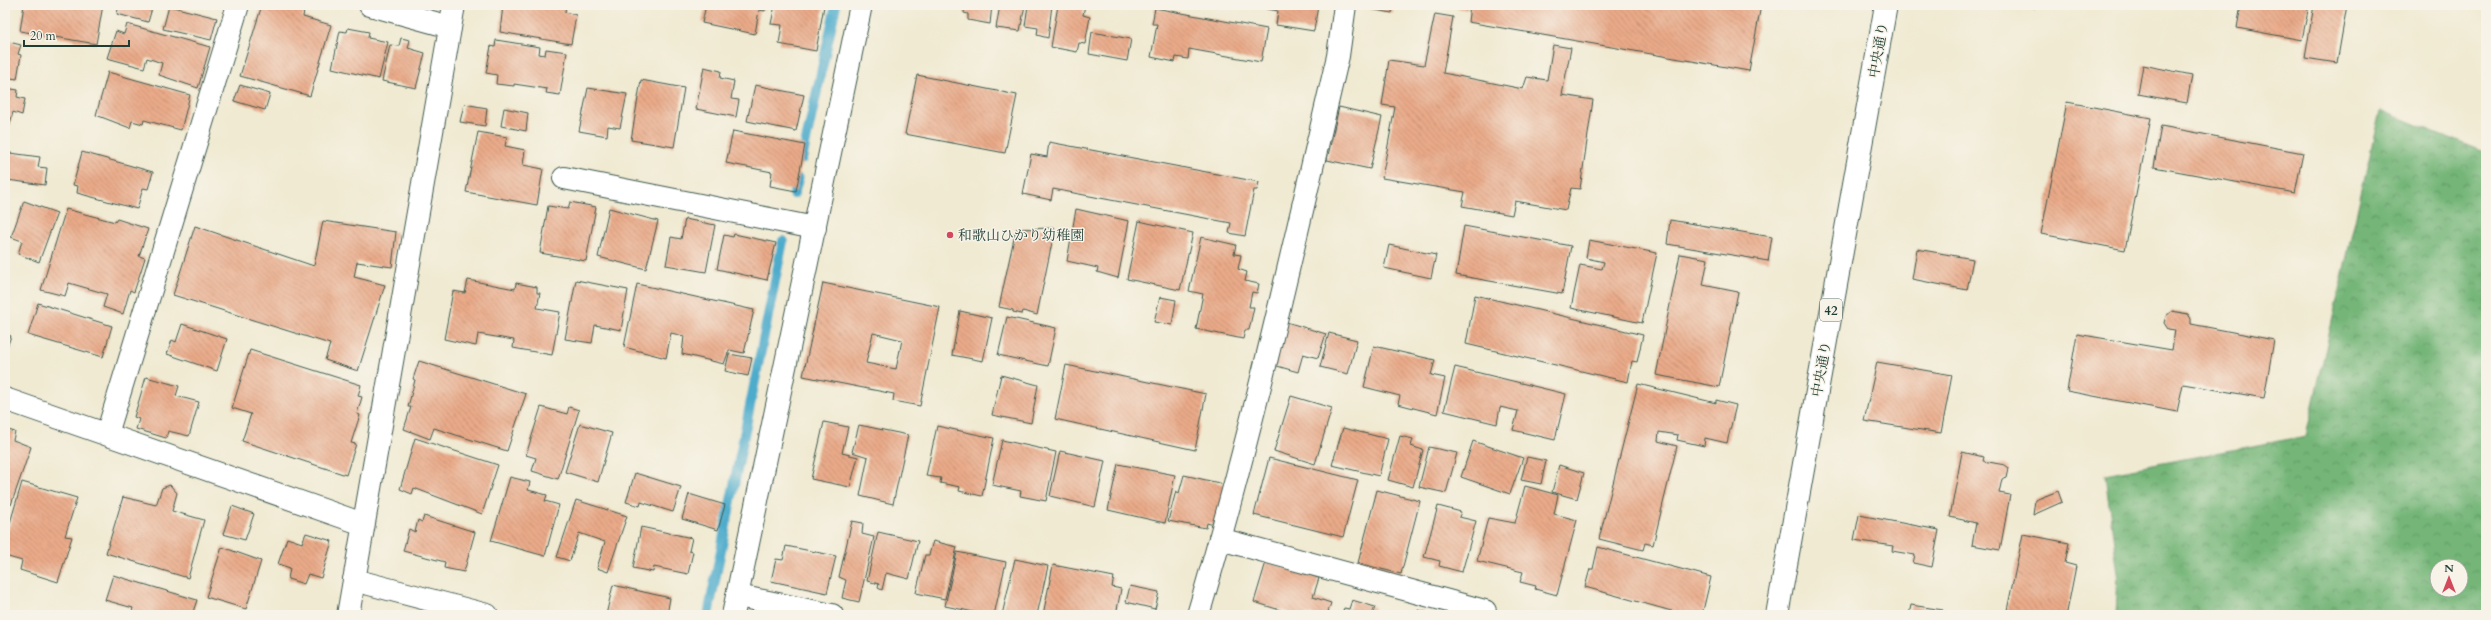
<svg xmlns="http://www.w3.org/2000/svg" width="2491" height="620" viewBox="0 0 2491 620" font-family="Cardo,'Noto Serif JP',serif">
<defs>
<pattern id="forest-crowns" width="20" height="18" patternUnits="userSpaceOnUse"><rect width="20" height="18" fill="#74b678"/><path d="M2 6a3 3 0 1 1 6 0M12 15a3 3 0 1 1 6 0" fill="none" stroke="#5f9563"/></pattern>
<pattern id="building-back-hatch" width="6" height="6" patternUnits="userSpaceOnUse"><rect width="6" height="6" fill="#eaaa89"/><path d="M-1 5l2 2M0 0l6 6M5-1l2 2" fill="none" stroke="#bd8c71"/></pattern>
</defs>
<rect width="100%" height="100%" fill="#f7f3e8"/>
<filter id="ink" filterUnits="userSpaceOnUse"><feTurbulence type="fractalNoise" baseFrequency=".025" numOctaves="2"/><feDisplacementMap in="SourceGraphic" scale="8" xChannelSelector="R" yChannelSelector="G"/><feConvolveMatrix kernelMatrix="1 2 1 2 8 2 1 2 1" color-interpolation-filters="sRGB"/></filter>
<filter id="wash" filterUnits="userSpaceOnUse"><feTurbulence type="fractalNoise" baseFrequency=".012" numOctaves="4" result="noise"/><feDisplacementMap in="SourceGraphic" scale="16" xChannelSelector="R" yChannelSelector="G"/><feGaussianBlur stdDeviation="0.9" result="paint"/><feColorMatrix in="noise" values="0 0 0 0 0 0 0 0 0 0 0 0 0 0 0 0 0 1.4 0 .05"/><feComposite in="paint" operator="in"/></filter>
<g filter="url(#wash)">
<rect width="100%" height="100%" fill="#f0ead2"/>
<!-- forest -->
<path fill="url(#forest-crowns)" stroke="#4a7a56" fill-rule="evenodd" d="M2380,110l106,43v462h-370l2,-41 -13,-100 201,-38zM2437,566h24v24h-24z"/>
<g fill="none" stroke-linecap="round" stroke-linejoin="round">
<!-- stream -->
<g stroke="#4daccc" stroke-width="10">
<path d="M802,159l34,-154"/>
<path d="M794,194l4,-15"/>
<path d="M708,615l75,-374"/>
</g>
</g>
<g id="blocks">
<!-- building -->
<g fill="url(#building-back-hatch)" fill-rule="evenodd">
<path d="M24,5h79l-7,39 -76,-13z"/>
<path d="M119,5h34l-5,17 -31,-8z"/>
<path d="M262,5h23l19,6 -1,6 28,8 -21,71 -70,-20z"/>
<path d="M503,5h63l-1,7 11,3 -5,29 -71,-12z"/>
<path d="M706,5h59v6l-6,-1 -4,24 -53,-11z"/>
<path d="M775,5l49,1 -8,45 -37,-7 3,-19 -11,-1z"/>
<path d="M965,5h27l-2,19 -22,-4v-6l-4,-1z"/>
<path d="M1000,5h25l-5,26 -24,-3z"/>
<path d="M1028,5h24l-4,33 -11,-3 1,-7 -13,-2z"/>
<path d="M1058,5h27l-2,10 7,2 -5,27 -6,-1 -2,9 -26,-5z"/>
<path d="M1247,5h71l-4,26 -38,-6 2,-14z"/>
<path d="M1348,5h45l-1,8z"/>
<path d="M1443,5h24v5z"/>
<path d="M1470,5h291l-12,66 -281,-49z"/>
<path d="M2021,5h15l-1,3z"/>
<path d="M2241,5h68l-7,35 -65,-12z"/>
<path d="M2314,5h33l-10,58 -32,-5z"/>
<path d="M169,6l48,12 -6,22 -48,-11z"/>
<path d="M1155,8l112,21 -6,33 -72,-13 -1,10 -12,-2 -1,5 -24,-5 6,-33h-5z"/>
<path d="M1435,14l18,3 -10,56 80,16 4,-12 20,3 6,-35 18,3 -9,47 31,5 -13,89 -9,-1 -5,22 -51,-9 -3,14 -50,-9 3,-14 -83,-14 13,-71 -13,-2 7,-45 35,5z"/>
<path d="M127,24l83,23 -12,41 -39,-13 3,-12 -15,-5 -3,10 -37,-10 9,-27 8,3z"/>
<path d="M348,28l21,4 -1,6 20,4 -9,37 -47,-11 8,-37 7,1z"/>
<path d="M1092,32l39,7 -4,22 -38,-7z"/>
<path d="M401,38l9,2 -2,8 17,5 -9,35 -34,-7 8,-36 9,1z"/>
<path d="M496,40l44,7 -1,7 6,1 1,-6 21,3 -7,43 -14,-2 1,-4 -33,-5v2l-18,-2 1,-9 -11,-2 5,-27 4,1z"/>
<path d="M5,41l16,4 -3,9 3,1 -4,24 -12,-2z"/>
<path d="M2143,65l49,10 -5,28 -49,-9z"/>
<path d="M704,67l17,4 -1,7 14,3 -3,18 8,1 -3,17 -40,-8z"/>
<path d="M108,72l82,23 -9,35 -37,-10 -1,4 -11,-3 -2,7 -34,-13z"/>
<path d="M917,75l100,20 -12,58 -100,-19z"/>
<path d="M641,80l43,8 -10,59 -43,-7z"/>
<path d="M240,85l30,9 -5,16 -31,-9z"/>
<path d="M755,85l49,10 -8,36 -49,-10z"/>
<path d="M5,88l13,2 -1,7 8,2 -3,16 -9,-3 -5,20 -3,-1z"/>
<path d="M588,88l39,6 -7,34 -12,-2 -1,10 -28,-5z"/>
<path d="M2067,102l84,16 -26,132 -84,-16z"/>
<path d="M464,104l23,4 -2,18 -25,-4z"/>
<path d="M1339,107l43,10 -12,52 -43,-9z"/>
<path d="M504,108l24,5 -2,18 -25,-5z"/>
<path d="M2161,126l142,27 -8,40 -141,-26z"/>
<path d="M733,131l72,14 -9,46 -26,-5 2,-14 -46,-9z"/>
<path d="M478,132l29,5 -2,9 20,4 -2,15 20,4 -6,36 -71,-13z"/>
<path d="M1049,142l210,40 -2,8h-3l-9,46 -16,-3 2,-10 -178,-34 -2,11 -28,-6 8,-40 16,3z"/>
<path d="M82,152l71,20 -5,17 -5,-1 -6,21 -60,-16 1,-7 -5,-1z"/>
<path d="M10,153l30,4 -2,10 9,1 -2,17 -38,-5z"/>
<path d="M24,201l33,12 -18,49 -21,-8 4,-13 -11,-4z"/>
<path d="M570,202l26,5 -10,54 -46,-8 8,-47 20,3z"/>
<path d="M609,208l49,13 -12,48 -48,-12z"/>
<path d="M66,209l49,13 2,-3 31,10 -9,27 6,2 -11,34 -4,-2 -7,24 -20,-7 4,-13 -38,-11 -4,13 -24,-6z"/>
<path d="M1076,209l53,12 -11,57 -21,-6 1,-4 -31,-7z"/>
<path d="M685,219l30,6 -9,47 -40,-7 5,-28 10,2z"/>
<path d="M1670,220l102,17 -4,24 -101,-17z"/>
<path d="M323,221l73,11 -4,35 -35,-5 -3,15 31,8 -27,86 -33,-11 5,-16 -157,-49 22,-69 119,40z"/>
<path d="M1139,221l54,12 -13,57 -53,-11z"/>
<path d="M1464,226l107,20 -9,48 -106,-19z"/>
<path d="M1055,228l-18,87 -14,-4 -1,3 -9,-2v-2l-14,-3 17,-78z"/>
<path d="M734,234l42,9 -9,37 -50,-11 7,-34 9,2z"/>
<path d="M1201,237l35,8 -2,9 7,1 -3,14 9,3 -2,9 14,3 -2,9 -5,-1 -3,15h5l-5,23h-4l-2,9 -47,-10 7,-35 -14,-3z"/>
<path d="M1589,240l68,13 -15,70 -71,-15 9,-43 22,4 2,-7 -18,-4z"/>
<path d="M1389,245l47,10 -5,23 -47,-10z"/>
<path d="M1917,249l56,10 -6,31 -55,-11z"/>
<path d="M1680,254l28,5 -5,26 35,7 -19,95 -63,-12z"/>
<path d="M468,280l47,9 1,-6 21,4v6h3l-3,15 23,4 -8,43 -39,-7 1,-8 -36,-6 -2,12 -32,-7 9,-48 12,2z"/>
<path d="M576,280l52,10 -7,40 -26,-5 -3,18 -27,-4z"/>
<path d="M823,283l117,24 -20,99 -27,-5 1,-7 -91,-18zM873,333l29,7 -6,29 -30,-6z"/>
<path d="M637,284l117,26 -10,43 -15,-3 -5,14 -42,-10 2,-18 -13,-3 -5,25 -42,-11z"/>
<path d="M1475,295l168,40 -6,27 -5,-1 -4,21 -162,-38z"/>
<path d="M1160,297l16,3 -4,25 -18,-3z"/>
<path d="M38,303l74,23 -9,31 -75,-22z"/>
<path d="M960,311l32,7 -9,43 -31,-6z"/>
<path d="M2172,311l16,3 3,5v5l83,16 -10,58 -81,-14 -6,28 -110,-21 10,-57 95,16 3,-20 -7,-1 -4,-6 2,-7z"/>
<path d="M1007,317l49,11 -8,38 -50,-11z"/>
<path d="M1283,321l43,13 -8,24 -15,-4 -5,18 -28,-8z"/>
<path d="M182,324l45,15 -10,32 -50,-17 5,-14 4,2z"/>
<path d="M1329,333l28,7 -9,34 -28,-7z"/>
<path d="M5,334l6,2 -6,17z"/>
<path d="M1374,346l61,14 -4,15 14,3 -8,36 -39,-10 2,-8 -36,-9z"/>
<path d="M250,350l111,35 -3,11 4,1 -5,17 3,1 -9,28 5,1 -10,31 -104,-34 9,-27 -19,-6z"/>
<path d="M729,354l23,4 -4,18 -23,-5z"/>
<path d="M419,361l107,33 -19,57 -73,-23 -4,11 -26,-10 7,-22h-3l7,-27 -2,-1z"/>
<path d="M1877,362l75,13 -11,58 -77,-12z"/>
<path d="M1066,365l140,29 -11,56 -140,-31z"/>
<path d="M1455,367l111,27 -11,46 -42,-10 5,-19 -18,-4 -3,17 -53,-13z"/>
<path d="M1001,375l37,10 -7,38 -39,-8z"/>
<path d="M146,377l33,9 -3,10 23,6 -10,34 -21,-5 -2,7 -30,-9 3,-10 -5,-2z"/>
<path d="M1638,384l78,19v-3l20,5 -9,38 -22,-5 -1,8 -27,-6 1,-5 -19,-3 -1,9 19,5 -24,99 -8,-2 -2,7 -44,-11z"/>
<path d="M1291,396l41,12 -17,56 -41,-13z"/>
<path d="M541,407l26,7 2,-7 10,3 -21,69 -26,-8 4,-13 -10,-3z"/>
<path d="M824,422l24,5 -6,26 16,4 -8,30 -39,-8z"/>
<path d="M580,424l32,9 -14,49 -33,-10z"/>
<path d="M859,425l49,10 -15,69 -33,-8 8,-39 -16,-5z"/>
<path d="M937,426l57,12 -12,58 -23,-5 1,-4 -20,-4 1,-5 -15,-2z"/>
<path d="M1343,428l45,11 -9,37 -47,-11z"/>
<path d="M5,429l10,3 -2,8 18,7 -20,58 -6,-2z"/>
<path d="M1400,436l13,3 -2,7 12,4 -10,37 -25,-7z"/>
<path d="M415,438l83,27 -16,49 -68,-26 -2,6 -12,-5z"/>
<path d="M1002,440l54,12 -10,49 -26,-5 1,-5 -29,-6z"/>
<path d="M1473,441l50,17 -13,36 -49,-17z"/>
<path d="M1429,447l28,6 -11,40 -27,-6z"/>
<path d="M1060,451l45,10 -10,46 -45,-11z"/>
<path d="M1962,452l22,5 -1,4 22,4 4,3 -2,9 -5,2 -3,14 11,2 -10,55 -28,-5 4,-22 -26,-6z"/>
<path d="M1527,457l19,4 -5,23 -20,-4z"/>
<path d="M1269,458l89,22 -15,57 -89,-22z"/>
<path d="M1118,464l57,11 -10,48 -57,-13z"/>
<path d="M1559,465l25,8 -7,26 -25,-7z"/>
<path d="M635,473l46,14 -8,25 -32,-10 -1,4 -14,-4z"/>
<path d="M1184,475l44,10 -11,41 -10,-3 -1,5 -38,-7 8,-30 3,2z"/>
<path d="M510,477l20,5 -2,8 19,5 -2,6 14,4 -14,51 -54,-15z"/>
<path d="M22,482l55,16 -12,38 7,1 -14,45 -38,-12 2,-9 -17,-5v-16z"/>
<path d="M170,485l7,8 -5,18 32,9 -16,58 -82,-25 17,-56 33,8 6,-17z"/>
<path d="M1525,486l33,9 -4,19 23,6 -20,75 -22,-6 1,-3 -16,-4 3,-10 -46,-11 11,-43 27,5z"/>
<path d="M1377,490l43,11 -19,73 -43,-11z"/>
<path d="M2058,491l4,11 -29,13 2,-15z"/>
<path d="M689,494l36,11 -7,25 -36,-11z"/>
<path d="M576,500l51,16 -19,56 -11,-4 8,-26 -26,-9 -9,28 -13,-4z"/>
<path d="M232,506l22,8 -9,26 -22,-6z"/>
<path d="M1438,506l23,6 -2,5 17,4 -14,51 -23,-6 1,-5 -16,-4z"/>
<path d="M1859,515l80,15 -7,37 -19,-4 2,-8 -23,-4 1,-5 -39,-6z"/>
<path d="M424,516l51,16 -11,40 -20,-4 1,-6 -42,-11 6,-22 6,3 3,-12 4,2z"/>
<path d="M852,521l11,2 -1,11 12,3 -15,65 -17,-4 4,-18 -7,-3z"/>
<path d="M641,527l51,11 -3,13 4,1 -5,22 -34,-7 -1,5 -20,-4z"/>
<path d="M878,532l40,9 -9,38 -23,-6 -4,17 -4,-2 1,-4 -12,-3z"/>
<path d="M306,533l26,8 -11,37 -13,-4 -4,10 -16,-5 2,-11 -12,-4 9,-26 15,5z"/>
<path d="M2023,534l46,9 -4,20 11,3 -9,46 -4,3h-57z"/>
<path d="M933,541l24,6 -12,52 -29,-6 9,-38h4z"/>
<path d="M786,546l50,10 -9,37 -56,-12 5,-22 7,1z"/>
<path d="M222,547l39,14 -15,48 -40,-12z"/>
<path d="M1598,547l113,30 -9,38h-16l-101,-28 5,-18h3z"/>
<path d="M957,552l49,10 -12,53h-21l1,-3 -29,-6z"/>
<path d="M1015,559l33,7 -11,49h-35z"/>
<path d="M1266,562l53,16 -6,19 18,6 -4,12h-31l-42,-13z"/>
<path d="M1053,565l61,12 -2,10 9,2 -5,26h-73z"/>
<path d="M113,575l84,25 -5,15h-61l2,-7 -28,-8z"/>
<path d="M613,585l57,13 -3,17h-61z"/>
<path d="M1130,586l29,6 -4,17 -29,-7z"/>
<path d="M1352,600l23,7 -3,8h-30l2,-7 5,1z"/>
<path d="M1911,605l32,5 -1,5h-33z"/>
<path d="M1418,610l16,5h-17z"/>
</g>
</g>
</g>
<g filter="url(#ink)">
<use href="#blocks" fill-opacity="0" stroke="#3e574c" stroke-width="1"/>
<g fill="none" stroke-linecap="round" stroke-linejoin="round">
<!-- minor casing -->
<g stroke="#3e574c" stroke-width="24">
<g id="minor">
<path d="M370,5l80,22"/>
<path d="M564,178l251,50"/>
<path d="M5,399l358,125"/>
<path d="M107,434l131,-429"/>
<path d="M1220,539l265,72 -1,4"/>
<path d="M354,580l133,35"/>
<path d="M738,596l94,19"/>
<path d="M348,615l106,-610"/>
<path d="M733,615l128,-610"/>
<path d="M1198,615c55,-184 96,-372 140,-559l7,-51"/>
</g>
</g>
<!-- trunk casing -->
<g stroke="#3e574c" stroke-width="24">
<path id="trunk" d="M1777,615l109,-610"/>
</g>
<!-- minor -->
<use href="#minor" stroke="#fff" stroke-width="22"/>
<!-- trunk -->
<use href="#trunk" stroke="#fff" stroke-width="22"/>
</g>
</g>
<!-- markers -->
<circle fill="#d1495b" stroke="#f7f3e8" stroke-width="1.5" cx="950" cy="235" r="4"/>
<g text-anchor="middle" stroke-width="3" stroke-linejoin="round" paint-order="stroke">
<!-- shield labels -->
<rect fill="#f7f3e8" stroke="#60746a" stroke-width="1" x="1820" y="299" width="22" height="22" rx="3"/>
<g font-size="13" font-weight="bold" fill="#1f3d34">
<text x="1831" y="315">42</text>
</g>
<!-- street labels -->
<g font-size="14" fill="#1f3d34" stroke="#f7f3e8">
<text transform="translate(1878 50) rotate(-80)" y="5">中央通り</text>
<text transform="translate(1821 369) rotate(-80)" y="5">中央通り</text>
</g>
<!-- poi labels -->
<g font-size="14" fill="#1f3d34" stroke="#f7f3e8" text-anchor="start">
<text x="958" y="240">和歌山ひかり幼稚園</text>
</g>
</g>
<!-- margin -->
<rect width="2491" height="620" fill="none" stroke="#f7f3e8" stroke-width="20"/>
<!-- north arrow -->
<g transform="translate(2449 578)"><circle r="19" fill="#f7f3e8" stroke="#a1aaa0"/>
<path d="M0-3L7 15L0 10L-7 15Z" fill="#d1495b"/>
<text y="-6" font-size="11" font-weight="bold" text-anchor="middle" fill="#1f3d34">N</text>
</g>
<!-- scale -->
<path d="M24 40v6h105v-6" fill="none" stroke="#1f3d34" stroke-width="2"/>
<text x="30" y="40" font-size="12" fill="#1f3d34" stroke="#f7f3e8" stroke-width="3" paint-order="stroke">20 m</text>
</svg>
